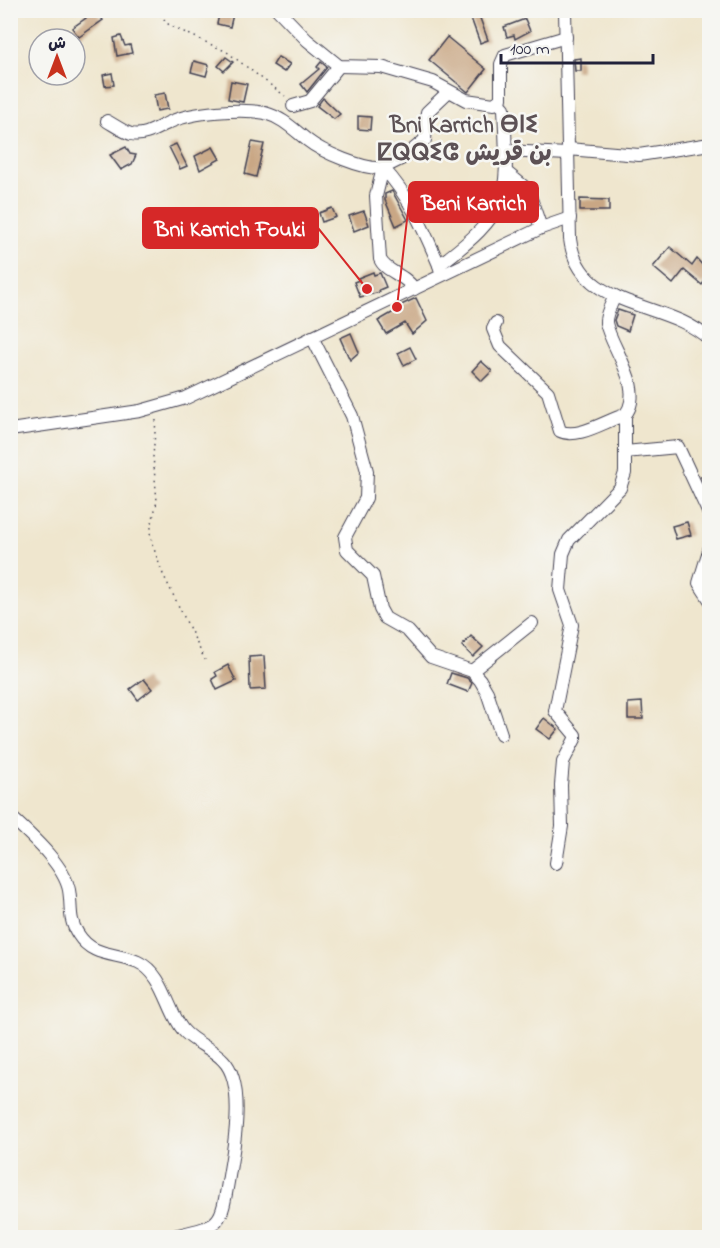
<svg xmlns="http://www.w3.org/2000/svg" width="720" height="1248" viewBox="0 0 720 1248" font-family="'Indie Flower','Playpen Sans Arabic','Noto Sans Tifinagh',sans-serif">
<rect width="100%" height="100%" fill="#f6f6f2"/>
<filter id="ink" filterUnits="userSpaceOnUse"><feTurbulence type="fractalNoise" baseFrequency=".0167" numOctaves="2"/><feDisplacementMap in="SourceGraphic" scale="12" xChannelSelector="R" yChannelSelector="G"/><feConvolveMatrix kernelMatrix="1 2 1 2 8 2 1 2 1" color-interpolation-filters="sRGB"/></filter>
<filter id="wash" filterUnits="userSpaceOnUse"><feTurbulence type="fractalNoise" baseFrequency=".008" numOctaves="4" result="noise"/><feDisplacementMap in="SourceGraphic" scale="24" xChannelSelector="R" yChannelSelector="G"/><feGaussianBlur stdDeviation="1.35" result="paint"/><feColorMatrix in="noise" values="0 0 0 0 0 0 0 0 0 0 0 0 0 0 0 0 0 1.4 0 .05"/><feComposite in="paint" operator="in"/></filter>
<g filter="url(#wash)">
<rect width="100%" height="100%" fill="#efe6ce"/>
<g id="blocks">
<!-- building -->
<g fill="#c9a785">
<path d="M89,10h6l8,10 -24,17 -7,-9 14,-10 -2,-3z"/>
<path d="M220,10h14l-4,17 -13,-3z"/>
<path d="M468,10h9l11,30 -8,3z"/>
<path d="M525,19l5,12 -15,8 -1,-4 -7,2 -3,-10z"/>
<path d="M121,36l4,10 5,-1 2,8 -15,3 -3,-18z"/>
<path d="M447,37l39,32 -18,23 -39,-32z"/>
<path d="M226,57l7,5 -9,9 -6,-5z"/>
<path d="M278,57l12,7 -6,8 -11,-7z"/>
<path d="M581,58v13h-6l-1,-12z"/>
<path d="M194,61l15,4 -3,11 -15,-4z"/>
<path d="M321,62l6,5 -20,25 -6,-8 18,-15 -2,-2z"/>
<path d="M112,73l2,12 -9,1 -2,-11z"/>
<path d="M231,81l16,3 -4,18 -15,-3z"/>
<path d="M165,93l3,16 -11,2 -3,-16z"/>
<path d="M323,98l17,16 -6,5 -17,-13z"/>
<path d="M358,116l13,1 -1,13 -12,-1z"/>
<path d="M252,142l12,2 -8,33 -11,-3z"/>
<path d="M176,144l11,22 -7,3 -11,-22z"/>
<path d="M126,147l4,7 6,1 -4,9 -11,6 -11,-15z"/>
<path d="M213,147l7,12 -20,11 -5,-14z"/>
<path d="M392,191l16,29 -12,6 -11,-26v-6z"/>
<path d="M580,199l29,1v11h-29z"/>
<path d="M332,208l4,9 -14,5 -3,-9z"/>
<path d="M364,211l5,14 -15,6 -5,-15z"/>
<path d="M670,247l22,19 5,-7 13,15 -8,11 -18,-15 -11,14 -20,-17z"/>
<path d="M373,272l1,3 6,-2 6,14 -7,3 1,2 -20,5 -6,-15 5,-2 -1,-2z"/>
<path d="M416,298l11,23 -15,13 -7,-11 -19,11 -8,-13 21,-12 -2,-2z"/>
<path d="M618,310l15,5 -5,16 -12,-5 -2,-6z"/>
<path d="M351,333l8,19 -9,8 -10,-22z"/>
<path d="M410,347l6,12 -12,6 -6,-12z"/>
<path d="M481,361l11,10 -10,10 -10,-10z"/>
<path d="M710,474v21l-9,-18z"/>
<path d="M687,522l4,13 -15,4 -4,-13z"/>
<path d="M471,636l12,11 -10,10 -11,-11z"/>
<path d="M264,656l2,33 -16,1 -1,-33z"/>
<path d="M228,665l8,16 -19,9 -5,-11 5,-3 -2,-4z"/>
<path d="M451,673l16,5 5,5 -4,9 -21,-8z"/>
<path d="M144,679l8,10 -14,11 -8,-11z"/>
<path d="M642,702l1,17h-15v-16z"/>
<path d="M544,718l14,11 -8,10 -14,-10z"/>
</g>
</g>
</g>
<g filter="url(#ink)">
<use href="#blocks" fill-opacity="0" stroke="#413f51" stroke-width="1.5"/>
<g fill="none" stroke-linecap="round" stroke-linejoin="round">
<!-- minor casing -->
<g stroke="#413f51" stroke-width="14">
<g id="minor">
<path d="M278,10l29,30 32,26 42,1 52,15 33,18 28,4 7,-5v-35l4,-9 61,-18"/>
<path d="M565,10l5,229c9,73 98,60 140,101"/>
<path d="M293,106l17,-5 29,-35"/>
<path d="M107,121c7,4 17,11 24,13 15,3 27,-7 39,-12 22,-10 72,-14 95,-9 18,5 28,16 42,27 15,12 57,30 76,28 26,27 41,62 56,97"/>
<path d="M568,149l71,6 71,-11"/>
<path d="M505,151l63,3"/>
<path d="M506,172l22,18 13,38"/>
<path d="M441,272l-2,-7c74,-56 69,-68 65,-157l-5,-5"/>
<path d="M414,289c-9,-15 -29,-17 -34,-30l-4,-63 7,-28 20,-10 22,-18 2,-28 21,-20"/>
<path d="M615,296c-3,7 -10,18 -9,27 5,25 40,66 19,92"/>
<path d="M496,323l-3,6 7,17 48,46 12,39c18,9 46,-11 65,-16v37l53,-5 32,69"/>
<path d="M312,337l40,79 15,55 -1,27 -21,39 2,13 26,26 7,33 5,9 23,13 23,26 41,14 8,9 7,12 14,42"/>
<path d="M10,430l130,-19 46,-13 355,-170 29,-10"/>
<path d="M710,547l-11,36 11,17"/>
<path d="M472,671l60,-48"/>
<path d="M10,816c19,18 54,48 59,74 3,17 -1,29 9,44 15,24 38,18 60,28 26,12 29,48 45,68 11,13 29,18 40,30 22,22 12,81 7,110 -10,60 -6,54 -65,68"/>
<path d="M556,863l6,-37 -1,-41 2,-23 12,-23v-4l-20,-24 17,-86 -12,-35 3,-36 6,-14 51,-52 5,-15v-21"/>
</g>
</g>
<!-- path -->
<g stroke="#413f51" stroke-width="1.5" stroke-dasharray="1.5 4.5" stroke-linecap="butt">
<path d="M156,10l13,15 58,27 58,44"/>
<path d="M156,420l-3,36 4,45 -7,31 2,11 10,29 43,88"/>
</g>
<!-- minor -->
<use href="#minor" stroke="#fff" stroke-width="12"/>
</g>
</g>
<g text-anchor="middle" stroke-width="5" stroke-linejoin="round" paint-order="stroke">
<!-- quarter labels -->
<g font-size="24" font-weight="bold" fill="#5c5155" stroke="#f6f6f2">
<text x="464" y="132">Bni Karrich ⴱⵏⵉ<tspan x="464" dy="28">ⵇⵕⵕⵉⵛ بن قريش</tspan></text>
</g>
</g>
<!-- callouts -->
<path fill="none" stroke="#d62828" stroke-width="2" d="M397 307L409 202M367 289L318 228"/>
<g fill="#d62828" stroke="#f6f6f2" stroke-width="2">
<circle cx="397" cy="307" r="6"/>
<circle cx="367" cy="289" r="6"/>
</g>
<g fill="#d62828" stroke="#d62828" stroke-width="2">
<rect x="409" y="182" width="129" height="40" rx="6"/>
<rect x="143" y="208" width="175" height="40" rx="6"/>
</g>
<g font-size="22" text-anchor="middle" font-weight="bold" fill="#fff">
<text x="474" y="210">Beni Karrich</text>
<text x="230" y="236">Bni Karrich Fouki</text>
</g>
<!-- margin -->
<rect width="720" height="1248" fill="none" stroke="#f6f6f2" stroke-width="36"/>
<!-- north arrow -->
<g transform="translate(57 57)"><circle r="28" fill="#f6f6f2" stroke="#a1a1a9" stroke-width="1.5"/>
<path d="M0-4.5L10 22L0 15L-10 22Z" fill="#c8321e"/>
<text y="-9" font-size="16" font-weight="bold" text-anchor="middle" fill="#22223b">ش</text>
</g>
<!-- scale -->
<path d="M501 54v9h152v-9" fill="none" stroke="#22223b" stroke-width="3"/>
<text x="510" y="54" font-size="18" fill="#22223b" stroke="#f6f6f2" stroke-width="4.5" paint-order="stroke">100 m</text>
</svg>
